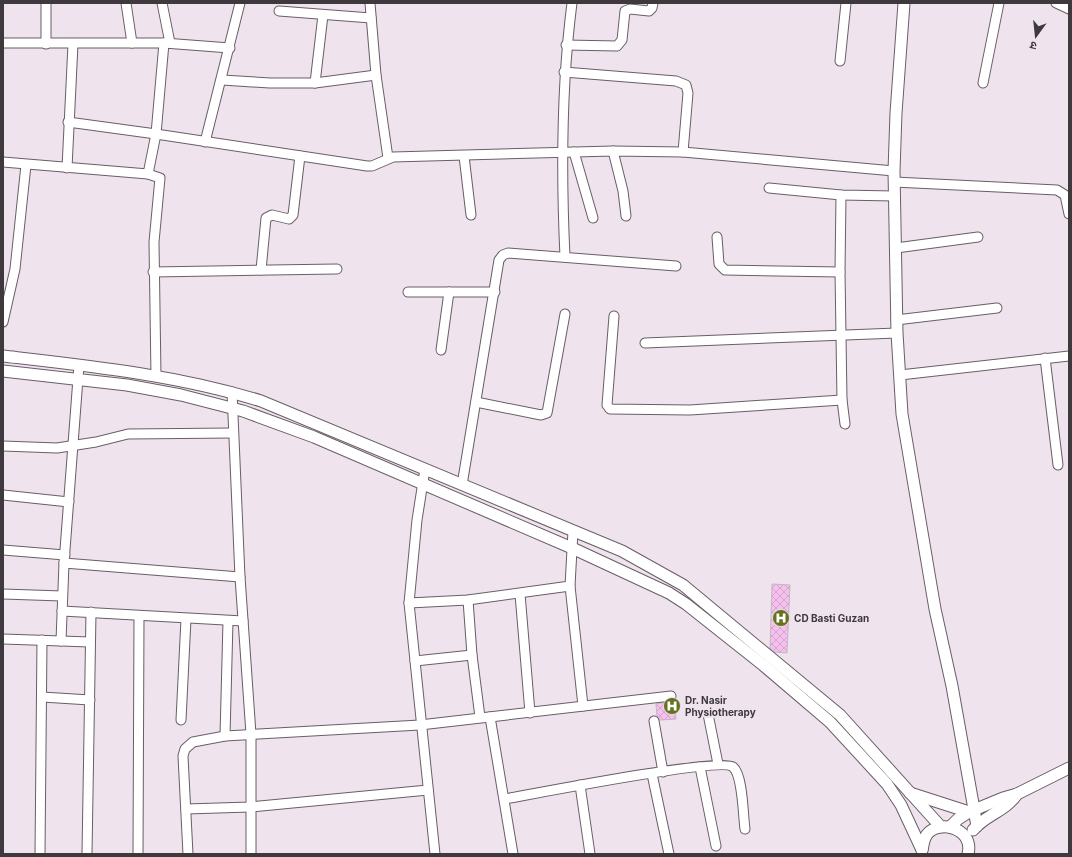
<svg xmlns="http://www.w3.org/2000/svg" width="1072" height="857" viewBox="0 0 1072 857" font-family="Inter,'Noto Sans Devanagari',sans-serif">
<defs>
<pattern id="building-cross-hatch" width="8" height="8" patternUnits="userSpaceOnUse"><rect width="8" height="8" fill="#f5c0ed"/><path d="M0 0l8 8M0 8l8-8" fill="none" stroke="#d3a6cc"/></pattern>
</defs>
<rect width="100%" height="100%" fill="#efe3ed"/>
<!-- building -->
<g fill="url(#building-cross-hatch)" stroke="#c3b8c1">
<path d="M772,584l18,1 -3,68 -12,-1 -5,-4z"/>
<path d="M674,701l2,18 -16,1 -3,-4 -1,-12z"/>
</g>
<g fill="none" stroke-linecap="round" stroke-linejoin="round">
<!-- minor casing -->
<g stroke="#695e67" stroke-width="11">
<g id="minor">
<path d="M46,3v41"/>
<path d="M126,3l6,40"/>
<path d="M162,3l8,40"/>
<path d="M370,3l6,72 12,83"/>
<path d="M1056,3l13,6"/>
<path d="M279,11l92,7"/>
<path d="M3,43h161l66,5"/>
<path d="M566,45l51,1 5,-6 3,-29 5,-2 19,2 3,-3 1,-5"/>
<path d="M840,61l6,-58"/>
<path d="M564,72l112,9 10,4 2,8 -5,59"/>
<path d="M222,80l48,3h45l61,-8"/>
<path d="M315,83l8,-68"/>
<path d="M983,83l16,-80"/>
<path d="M68,122l88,12 211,32h5l21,-9 220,-6 70,1 211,19"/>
<path d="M205,142l35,-139"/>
<path d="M613,151l10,40 3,25"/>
<path d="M574,152l19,66"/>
<path d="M464,156l7,59"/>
<path d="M3,162l145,12 12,4 -6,64 2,134"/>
<path d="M67,168l6,-124"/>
<path d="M148,174l8,-40 8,-91"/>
<path d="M894,182l163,8 8,5 4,19"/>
<path d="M769,188l72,7 53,1"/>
<path d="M841,195l-1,77 2,128 3,24"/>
<path d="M717,237l2,27 6,6 115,2"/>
<path d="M896,248l82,-11"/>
<path d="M565,257c-4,-85 -4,-169 7,-254"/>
<path d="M261,270l5,-52 6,-3 17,4 4,-4 7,-59"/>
<path d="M153,272l184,-3"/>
<path d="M408,292h87"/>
<path d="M614,316l-7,89 3,4 80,1 152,-10"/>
<path d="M896,320l101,-12"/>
<path d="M3,322l12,-53 11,-104"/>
<path d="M645,343l252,-10"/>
<path d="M441,350l8,-58"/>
<path d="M1045,358l13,107"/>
<path d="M900,375l169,-19"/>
<path d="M232,392l8,185 11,157v120"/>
<path d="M476,402l65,13 6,-2 18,-99"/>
<path d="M3,446l54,2 39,-6 32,-8 105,-1"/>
<path d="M425,469l-8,51 -8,83 26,251"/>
<path d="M462,485l37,-225 4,-5 5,-2 168,13"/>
<path d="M3,495l66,7"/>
<path d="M573,531l-3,55 13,120"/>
<path d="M3,550l62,5"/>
<path d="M64,563l176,14"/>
<path d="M3,594l59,2"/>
<path d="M520,594l10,119"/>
<path d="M468,600l4,55 8,62"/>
<path d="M409,603l59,-3 102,-14"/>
<path d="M62,611l181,10"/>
<path d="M3,639l87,3"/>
<path d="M61,641l3,-78 15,-198"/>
<path d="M415,661l57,-6"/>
<path d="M42,697l48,3"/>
<path d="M708,714l10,50"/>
<path d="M490,717l23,137"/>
<path d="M181,720l5,-101"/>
<path d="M654,721l9,51"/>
<path d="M225,736l3,-115"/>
<path d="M700,767l16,79"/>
<path d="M652,774l17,80"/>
<path d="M580,785l10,69"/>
<path d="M505,799c28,-5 216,-42 228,-32 10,8 10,49 12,62"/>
<path d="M186,809l64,-2 178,-17"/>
<path d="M40,854l2,-214"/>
<path d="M87,854l4,-242"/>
<path d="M138,854l1,-237"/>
<path d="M188,854l-5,-98 2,-7 8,-7 32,-6 195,-11 251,-29"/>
</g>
</g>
<!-- tertiary casing -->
<g stroke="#695e67" stroke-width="13">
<g id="tertiary">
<path d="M904,3l-8,110 -2,58 3,162 5,81 33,195 17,77 25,140"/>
<path d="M3,356c87,10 174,19 258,45l361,150 61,34 157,130 101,112"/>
<path d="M3,371l124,14 54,10 62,16 71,26 258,111 97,45 17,11 77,61 67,57 57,62 14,21 21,45"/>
<path d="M910,793l59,19"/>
<path d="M950,827l8,-8 11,-7 34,-14 14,-4 52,-26"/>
<path d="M973,830c12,-15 33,-19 44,-36"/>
<path d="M922,850c1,-3 1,-8 3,-12 8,-20 50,-12 43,16"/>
</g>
</g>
<!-- minor -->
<use href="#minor" stroke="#fff" stroke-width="9"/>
<!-- tertiary -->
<use href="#tertiary" stroke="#fff" stroke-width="11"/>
</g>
<!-- icons -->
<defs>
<g id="hospital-disc" transform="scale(0.9)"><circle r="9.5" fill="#65731f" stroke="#efe3ed"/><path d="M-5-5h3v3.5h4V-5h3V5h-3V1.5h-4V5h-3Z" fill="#fff"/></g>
</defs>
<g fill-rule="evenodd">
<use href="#hospital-disc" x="781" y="618"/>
<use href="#hospital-disc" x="672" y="706"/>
</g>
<g text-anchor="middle" stroke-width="4" stroke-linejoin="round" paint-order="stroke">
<!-- poi labels -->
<g font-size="10" font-weight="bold" fill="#3e393d" stroke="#efe3ed" text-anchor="start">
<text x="794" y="622">CD Basti Guzan</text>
<text x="685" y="704">Dr. Nasir<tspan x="685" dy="12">Physiotherapy</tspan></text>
</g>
</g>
<!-- border -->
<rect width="1072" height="857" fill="none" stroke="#3e393d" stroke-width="8"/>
<!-- north arrow -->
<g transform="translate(1036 36) rotate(195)" stroke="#efe3ed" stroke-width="3" paint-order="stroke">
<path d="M0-3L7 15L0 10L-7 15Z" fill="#3e393d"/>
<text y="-6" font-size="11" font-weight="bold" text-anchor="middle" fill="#3e393d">उ</text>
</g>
</svg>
